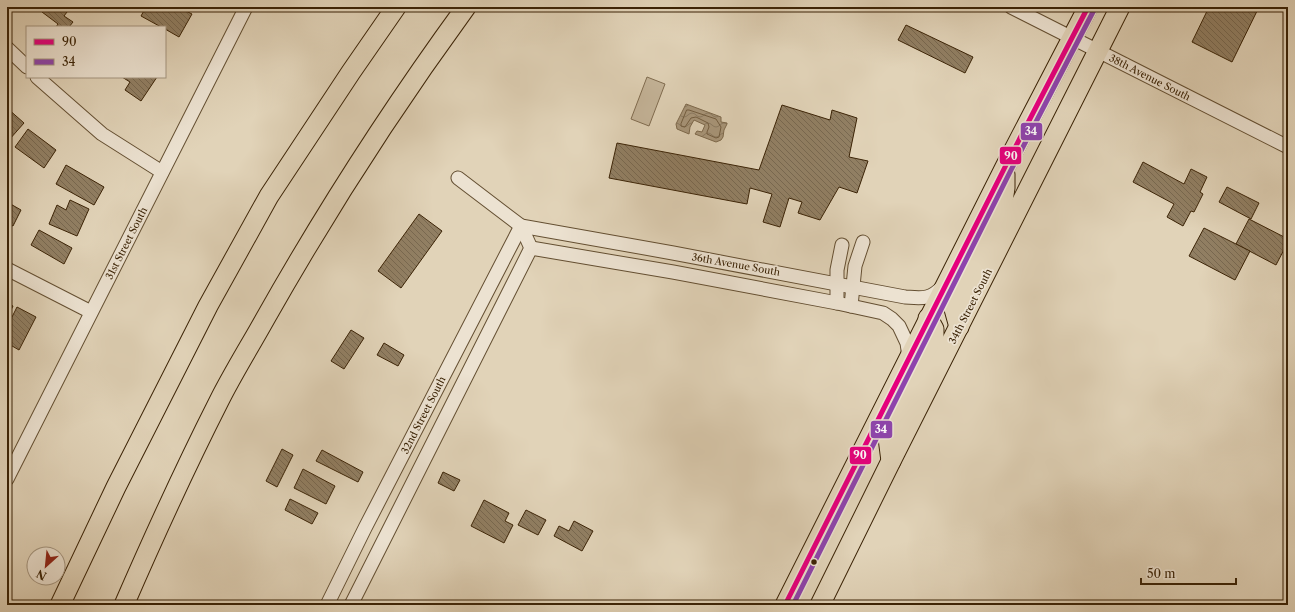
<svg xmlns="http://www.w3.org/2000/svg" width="1295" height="612" viewBox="0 0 1295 612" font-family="'Libre Caslon Text',serif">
<defs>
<pattern id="water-waves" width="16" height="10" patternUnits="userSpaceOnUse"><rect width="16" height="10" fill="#a9977b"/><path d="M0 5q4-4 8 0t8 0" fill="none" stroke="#8b7b63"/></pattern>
<pattern id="building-back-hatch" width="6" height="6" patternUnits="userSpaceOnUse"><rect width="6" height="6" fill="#917f63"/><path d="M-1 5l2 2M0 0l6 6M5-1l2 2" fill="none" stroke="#786850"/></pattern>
</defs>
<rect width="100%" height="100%" fill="#e1d3b8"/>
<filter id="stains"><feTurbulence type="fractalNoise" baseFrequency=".005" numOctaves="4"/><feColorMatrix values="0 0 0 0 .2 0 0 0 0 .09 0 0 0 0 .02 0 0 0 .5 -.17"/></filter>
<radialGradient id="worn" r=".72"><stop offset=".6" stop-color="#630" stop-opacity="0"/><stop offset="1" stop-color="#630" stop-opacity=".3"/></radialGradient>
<!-- grass -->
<path fill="#c5b59a" stroke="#806c50" d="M647,77l18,7 -16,42 -18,-7z"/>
<!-- water -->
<path fill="url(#water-waves)" stroke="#7d694c" d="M686,104l35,13v5l6,1v1l-3,6 -1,7 -2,3 -5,2 -21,-8 2,-3 5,1 3,-7 -11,-5 -4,7 -1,7 -12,-5 -1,-5z"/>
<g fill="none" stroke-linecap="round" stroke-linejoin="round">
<!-- shore -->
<path stroke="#725d40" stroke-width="1" d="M687,110h2l27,9 5,8 -2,10 -3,1 -9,-4v-2l2,-5 -1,-4 -12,-6 -5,1 -6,9 -4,-1v-2z"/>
</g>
<!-- building -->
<g fill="url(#building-back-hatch)" stroke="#3b2306">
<path d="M46,7h23l1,1 -6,8 9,6 -4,5h-13l2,-3 -16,-12z"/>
<path d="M146,7h32l14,7 -13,23 -14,-8v-2h-4l-20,-11z"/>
<path d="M1209,7h50l-27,55 -40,-20z"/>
<path d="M906,25l67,32 -8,16 -67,-33z"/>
<path d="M122,77h35l-16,24 -16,-11 5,-8z"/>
<path d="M782,105l48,15 2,-10 25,8 -8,39 19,4 -11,32 -18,-6 -19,33 -22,-7 4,-11 -13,-4 -9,29 -17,-5 9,-28 -22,-6 -3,16 -138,-26 8,-35 142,27z"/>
<path d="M7,108l17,15 -15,17 -2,-2z"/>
<path d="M28,129l28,21 -12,18 -29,-21z"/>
<path d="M1143,162l41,22 7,-15 16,8 -7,15 3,2 -9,18 -3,-1 -8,15 -16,-9 7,-13 -41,-22z"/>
<path d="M66,165l38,22 -10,18 -38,-21z"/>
<path d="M1227,187l32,16 -8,16 -32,-17z"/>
<path d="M70,200l19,9 -12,27 -28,-12 8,-19 9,5z"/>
<path d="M7,202l14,8 -8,16 -6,-3z"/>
<path d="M419,214l23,17 -41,57 -23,-17z"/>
<path d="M1249,219l39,20v3l-12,23 -40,-21z"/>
<path d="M1204,228l46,23 -15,29 -46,-24z"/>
<path d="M39,230l33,18 -8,16 -33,-19z"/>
<path d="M7,303l6,3 -6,12z"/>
<path d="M17,307l19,10 -17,33 -12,-7v-16z"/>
<path d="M351,330l13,8 -20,31 -13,-8z"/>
<path d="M384,343l20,12 -6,11 -21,-11z"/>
<path d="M282,449l11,6 -16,32 -11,-6z"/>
<path d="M322,450l41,22 -5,10 -42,-21z"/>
<path d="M303,469l32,17 -9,18 -32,-16z"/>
<path d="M443,472l17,8 -6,11 -16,-8z"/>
<path d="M290,499l28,14 -6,11 -27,-14z"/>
<path d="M484,500l25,13 -4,8 8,4 -9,18 -33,-17z"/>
<path d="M526,510l20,10 -8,15 -20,-10z"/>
<path d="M574,521l19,10 -11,20 -28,-15 5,-10 10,5z"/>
</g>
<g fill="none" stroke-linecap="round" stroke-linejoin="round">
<!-- minor casing -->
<g stroke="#644f32" stroke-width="15">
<g id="minor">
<path d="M1011,7l277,140"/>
<path d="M7,48l20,19"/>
<path d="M37,77l65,57 60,38"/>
<path d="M458,178l63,48 10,22"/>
<path d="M521,226l152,27 232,44c17,1 25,3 37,-10"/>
<path d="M531,248l142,24 164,31 46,10 9,6 7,7 8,17 2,14"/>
<path d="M7,269l84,43"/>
<path d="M837,303v-33l5,-25"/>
<path d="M851,306l4,-40 8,-24"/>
<path d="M7,479l239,-472"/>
<path d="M327,605l38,-77 156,-302"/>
<path d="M351,605l180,-357"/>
</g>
</g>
<!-- highway casing -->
<g stroke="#3b2306" stroke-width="21">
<g id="highway">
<path d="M959,327l-5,-18 3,-11 46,-97 2,-13v-14"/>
<path d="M891,461l-3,-23 46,-96v-13l-6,-11"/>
<path d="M60,605l56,-118 92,-181 61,-110 82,-124 45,-65"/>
<path d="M124,605c30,-69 61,-137 95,-204 14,-28 31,-55 46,-82 61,-108 128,-212 201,-312"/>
<path d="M785,605l220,-438 83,-160"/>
<path d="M820,605l71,-144 229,-454"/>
</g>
</g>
<!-- minor -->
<use href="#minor" stroke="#ece2d1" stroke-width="13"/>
<!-- highway -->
<use href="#highway" stroke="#e1d3b8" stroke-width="19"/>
<!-- bus-1 casing -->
<g stroke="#ece2d1" stroke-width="8">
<path id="bus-1" d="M785,605l220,-438 83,-160"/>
</g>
<!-- bus-2 casing -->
<g stroke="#ece2d1" stroke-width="8">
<path id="bus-2" d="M793,605l218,-435 83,-160"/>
</g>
<!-- bus-1 -->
<use href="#bus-1" stroke="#e5007d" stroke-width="5"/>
<!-- bus-2 -->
<use href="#bus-2" stroke="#8e44ad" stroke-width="5"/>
</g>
<!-- markers -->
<circle fill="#3b2306" stroke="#ece2d1" stroke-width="1.5" cx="814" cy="562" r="3.5"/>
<g text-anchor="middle" stroke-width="3.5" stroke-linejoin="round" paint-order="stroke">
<!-- street labels -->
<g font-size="10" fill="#3b2306" stroke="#ece2d1">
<text transform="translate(1150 77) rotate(27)" y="4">38th Avenue South</text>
<text transform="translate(126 243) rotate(-63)" y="4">31st Street South</text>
<text transform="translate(736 264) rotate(10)" y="4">36th Avenue South</text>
<text transform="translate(970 306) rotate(-63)" y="4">34th Street South</text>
<text transform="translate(423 415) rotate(-63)" y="4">32nd Street South</text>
</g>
</g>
<g stroke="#ece2d1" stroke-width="1.5">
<rect x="1020" y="122" width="23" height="19" rx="4" fill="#8e44ad"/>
<rect x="999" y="146" width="23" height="19" rx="4" fill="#e5007d"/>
<rect x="870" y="420" width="23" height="19" rx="4" fill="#8e44ad"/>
<rect x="849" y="446" width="23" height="19" rx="4" fill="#e5007d"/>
</g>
<g font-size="11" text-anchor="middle" font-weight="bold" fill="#fff">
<text x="1031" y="135">34</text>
<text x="1011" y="160">90</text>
<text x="881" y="433">34</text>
<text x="860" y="459">90</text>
</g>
<!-- margin -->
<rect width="1295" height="612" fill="none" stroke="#e1d3b8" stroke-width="24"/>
<rect x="8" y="8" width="1279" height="596" fill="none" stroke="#3b2306" stroke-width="2"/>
<rect x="12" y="12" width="1271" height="588" fill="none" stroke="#3b2306"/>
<!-- legend -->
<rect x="26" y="26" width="140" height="52" fill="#ece2d1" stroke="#a59680"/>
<rect x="34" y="39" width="20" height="6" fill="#e5007d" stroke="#a59680"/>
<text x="62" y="46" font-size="12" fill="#3b2306">90</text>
<rect x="34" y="59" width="20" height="6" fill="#8e44ad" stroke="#a59680"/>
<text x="62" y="66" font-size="12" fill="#3b2306">34</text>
<!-- north arrow -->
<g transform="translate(46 566) rotate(207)"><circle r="19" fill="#ece2d1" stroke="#a59680"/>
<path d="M0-3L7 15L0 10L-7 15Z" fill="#8f2418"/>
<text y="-6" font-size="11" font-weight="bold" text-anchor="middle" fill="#3b2306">N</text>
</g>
<!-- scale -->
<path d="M1141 578v6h95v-6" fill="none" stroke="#3b2306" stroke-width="2"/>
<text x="1147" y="578" font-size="12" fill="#3b2306" stroke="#ece2d1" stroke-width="3" paint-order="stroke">50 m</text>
<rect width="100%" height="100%" filter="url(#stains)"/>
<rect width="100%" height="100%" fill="url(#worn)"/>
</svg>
